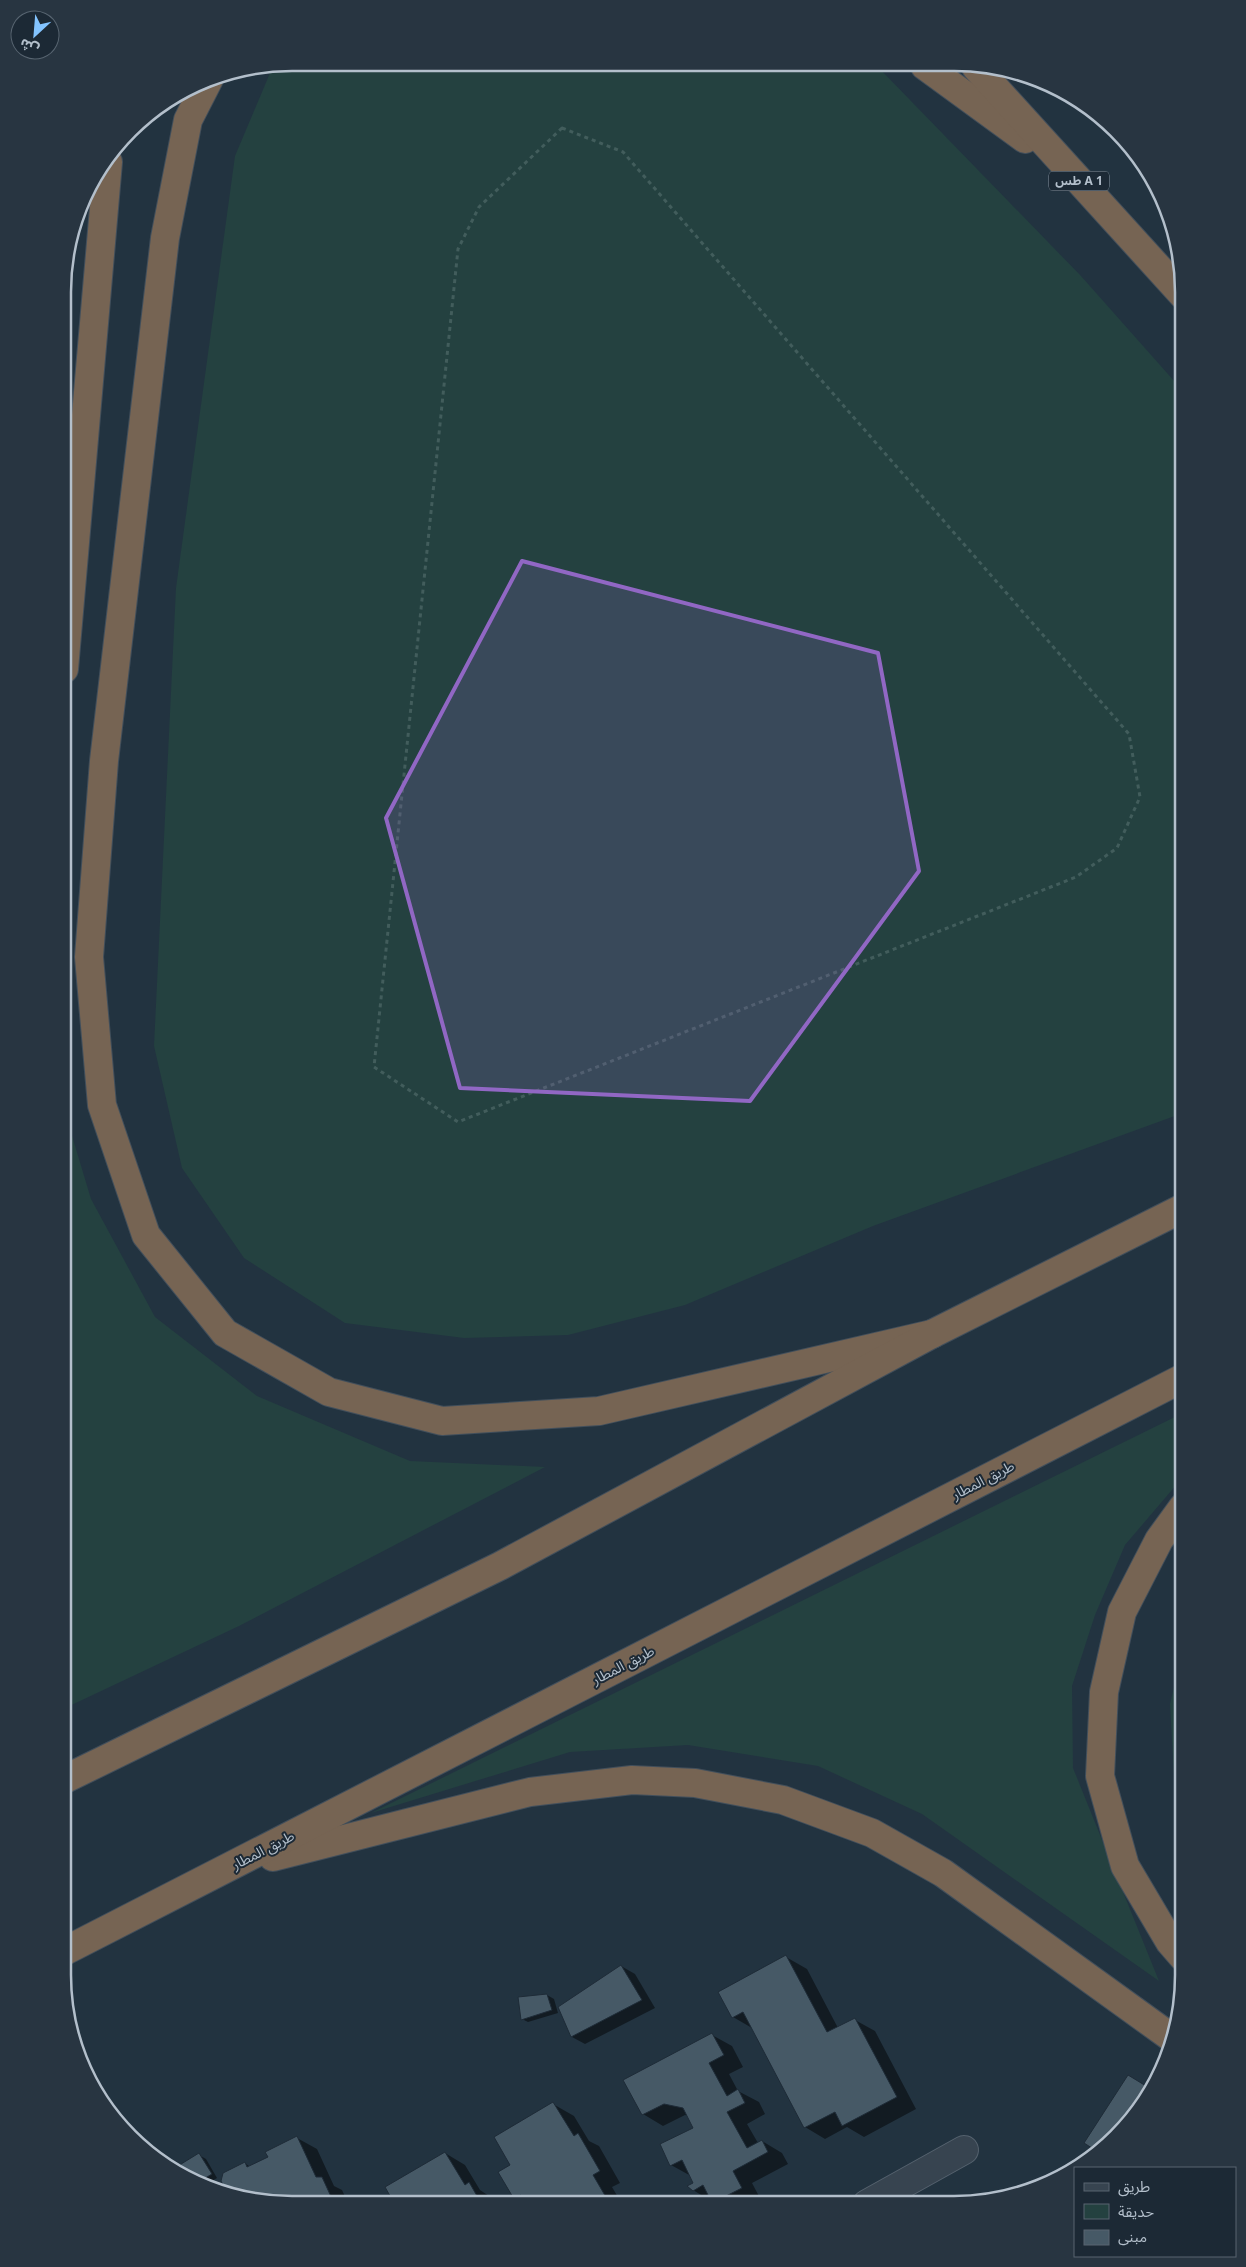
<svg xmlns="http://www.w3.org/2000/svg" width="1246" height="2267" viewBox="0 0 1246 2267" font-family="'Noto Sans','Noto Sans Arabic',sans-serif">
<rect width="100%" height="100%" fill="#223340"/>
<!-- green -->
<g fill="#244140">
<path d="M292,63l585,3 204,210 102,115v722l-310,113 -188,79 -117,30 -104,3 -119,-15 -101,-65 -62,-90 -28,-122 22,-458 59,-432 38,-90z"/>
<path d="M67,1119l24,80 64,118 102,79 153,65 135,6 -306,159 -176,83v-546z"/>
<path d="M1183,1413v64l-58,68 -30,70 -23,71 1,82 86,213 -237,-167 -104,-48 -130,-21 -118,7 -199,61z"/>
<path d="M1183,1649v166l-8,-20 -5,-91z"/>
</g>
<!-- shadow -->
<g fill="#0007">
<path d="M786,1957l21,12 31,59 17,-8 20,11 41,78 -52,28 -17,-10 -22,12 -20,-12 -53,-99 -19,-11z"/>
<path d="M621,1966l14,8 20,34 -70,36 -13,-7z"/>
<path d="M547,1995l7,4 4,14 -30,9 -6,-3z"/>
<path d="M712,2035l20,11 11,21 -14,7 9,17 21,11 6,12 -18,10 11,19 4,-2 20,12 6,11 -36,19 9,17 -7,4h-38l-23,-14 2,-6 -4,-8 -20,-11 24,-36 -7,-13 -3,-1 -22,11 -20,-12 -18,-33z"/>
<path d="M553,2104l21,12 15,25 10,5 21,37 -8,4 10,17 -97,-1 -10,-5 -3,-32z"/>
<path d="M297,2138l20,11 17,37 8,4 6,13 -86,-1 -33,-10 16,-29 5,4 20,-10z"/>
<path d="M445,2153l20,12 15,25 9,6 5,7h-98z"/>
<path d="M156,2155l14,8 3,6 -19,-12z"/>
<path d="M199,2155l7,4 11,19 -12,7 -14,-4 -17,-11z"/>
</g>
<!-- building -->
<g fill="#465966" stroke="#1e2b37">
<path d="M786,1955l41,77 28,-14 42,79 -55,29 -7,-14 -31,16 -61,-116 -11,6 -14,-26z"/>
<path d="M621,1965l21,35 -71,37 -13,-30z"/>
<path d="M547,1994l5,16 -31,10 -3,-23z"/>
<path d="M712,2033l12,22 -15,8 18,33 11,-7 7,14 -18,9 20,36 15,-8 6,12 -35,19 9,17 -30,15 -9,-18 -10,6 -6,-5 6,-3 -11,-23 -12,6 -10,-22 33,-16 -10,-20 -19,-4 -22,11 -19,-35z"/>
<path d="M1128,2075l23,14 -15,26 -38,37 -14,-9z"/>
<path d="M553,2102l21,34 4,-3 22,38 -7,4 17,29 -84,-1 -5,-8 -7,4 -16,-27 12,-7 -16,-28z"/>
<path d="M297,2136l19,41h6l11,24 6,-3 2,5 -79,-1 -35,-10 -6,-11 2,-8 22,-11 2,5 21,-10 -3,-5z"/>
<path d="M445,2152l20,33 4,-3 12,21h-87l-9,-16z"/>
<path d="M199,2153l13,21 -15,9 -24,-14z"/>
</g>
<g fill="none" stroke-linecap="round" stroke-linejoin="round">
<!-- minor casing -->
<g stroke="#55626e" stroke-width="30">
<path id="minor" d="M867,2204l97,-54"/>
</g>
<!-- highway casing -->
<g stroke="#424f5b" stroke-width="30">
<g id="highway">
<path d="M925,66l100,73"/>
<path d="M976,67l207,228"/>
<path d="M209,79l-21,41 -23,118 -61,523 -15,196 13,148 44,130 79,98 104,59 113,29 157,-10 333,-77"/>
<path d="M64,669l44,-507"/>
<path d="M63,1780l437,-214 432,-232 251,-126"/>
<path d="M273,1857l257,-65 102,-12 63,3 88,17 89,33 71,40 229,165"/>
<path d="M63,1952l1120,-574"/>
<path d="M1183,1957l-13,-15 -45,-76 -25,-90 4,-84 18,-80 37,-72 24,-33"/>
</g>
</g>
<!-- path -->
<path stroke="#425d5c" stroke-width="3" stroke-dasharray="4 4" stroke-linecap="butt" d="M562,128l61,24 506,582 11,63 -23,51 -41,29 -618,245 -84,-55 84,-818 21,-42z"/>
<!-- minor -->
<use href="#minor" stroke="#374450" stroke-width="28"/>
<!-- highway -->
<use href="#highway" stroke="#766453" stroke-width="28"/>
</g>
<!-- marked area -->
<path fill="#9167c4" fill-opacity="0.2" stroke="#9167c4" stroke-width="4" stroke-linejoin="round" d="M522,561l356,92 41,218 -169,230 -290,-13 -74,-270z"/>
<g text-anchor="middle" stroke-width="4" stroke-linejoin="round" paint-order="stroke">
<!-- shield labels -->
<rect fill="#1c2935" stroke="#86929e" stroke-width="1" x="1049" y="171.5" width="60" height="19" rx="4"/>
<g font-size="12" font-weight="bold" fill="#b3bfcb">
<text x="1079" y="185">طس A 1</text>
</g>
<!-- street labels -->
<g font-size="14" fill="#b3bfcb" stroke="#1c2935">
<text transform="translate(983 1480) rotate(-27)" y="5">طريق المطار</text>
<text transform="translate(623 1665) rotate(-27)" y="5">طريق المطار</text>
<text transform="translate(263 1850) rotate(-27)" y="5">طريق المطار</text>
</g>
</g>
<!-- crop -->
<path d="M0 0H1246V2267H0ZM292 71H954A221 221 0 0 1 1175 292V1975A221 221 0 0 1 954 2196H292A221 221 0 0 1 71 1975V292A221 221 0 0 1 292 71Z" fill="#283541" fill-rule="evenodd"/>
<path fill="none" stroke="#b3bfcb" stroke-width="2.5" d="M292 71H954A221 221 0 0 1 1175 292V1975A221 221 0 0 1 954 2196H292A221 221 0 0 1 71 1975V292A221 221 0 0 1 292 71Z"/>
<!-- legend -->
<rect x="1074" y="2167" width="162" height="90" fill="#1c2935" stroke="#586571"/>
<rect x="1084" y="2183" width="25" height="8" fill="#374450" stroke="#586571"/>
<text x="1118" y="2192" font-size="15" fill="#b3bfcb">طريق</text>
<rect x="1084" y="2204" width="25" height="15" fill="#244140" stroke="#586571"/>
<text x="1118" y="2217" font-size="15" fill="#b3bfcb">حديقة</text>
<rect x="1084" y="2230" width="25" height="15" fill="#465966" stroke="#586571"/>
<text x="1118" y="2242" font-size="15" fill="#b3bfcb">مبنى</text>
<!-- north arrow -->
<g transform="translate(35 35) rotate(206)"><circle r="24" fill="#1c2935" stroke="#586571"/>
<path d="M0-4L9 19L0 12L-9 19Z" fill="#83c4ff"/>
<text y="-8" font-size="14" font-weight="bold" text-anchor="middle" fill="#b3bfcb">ش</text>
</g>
</svg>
